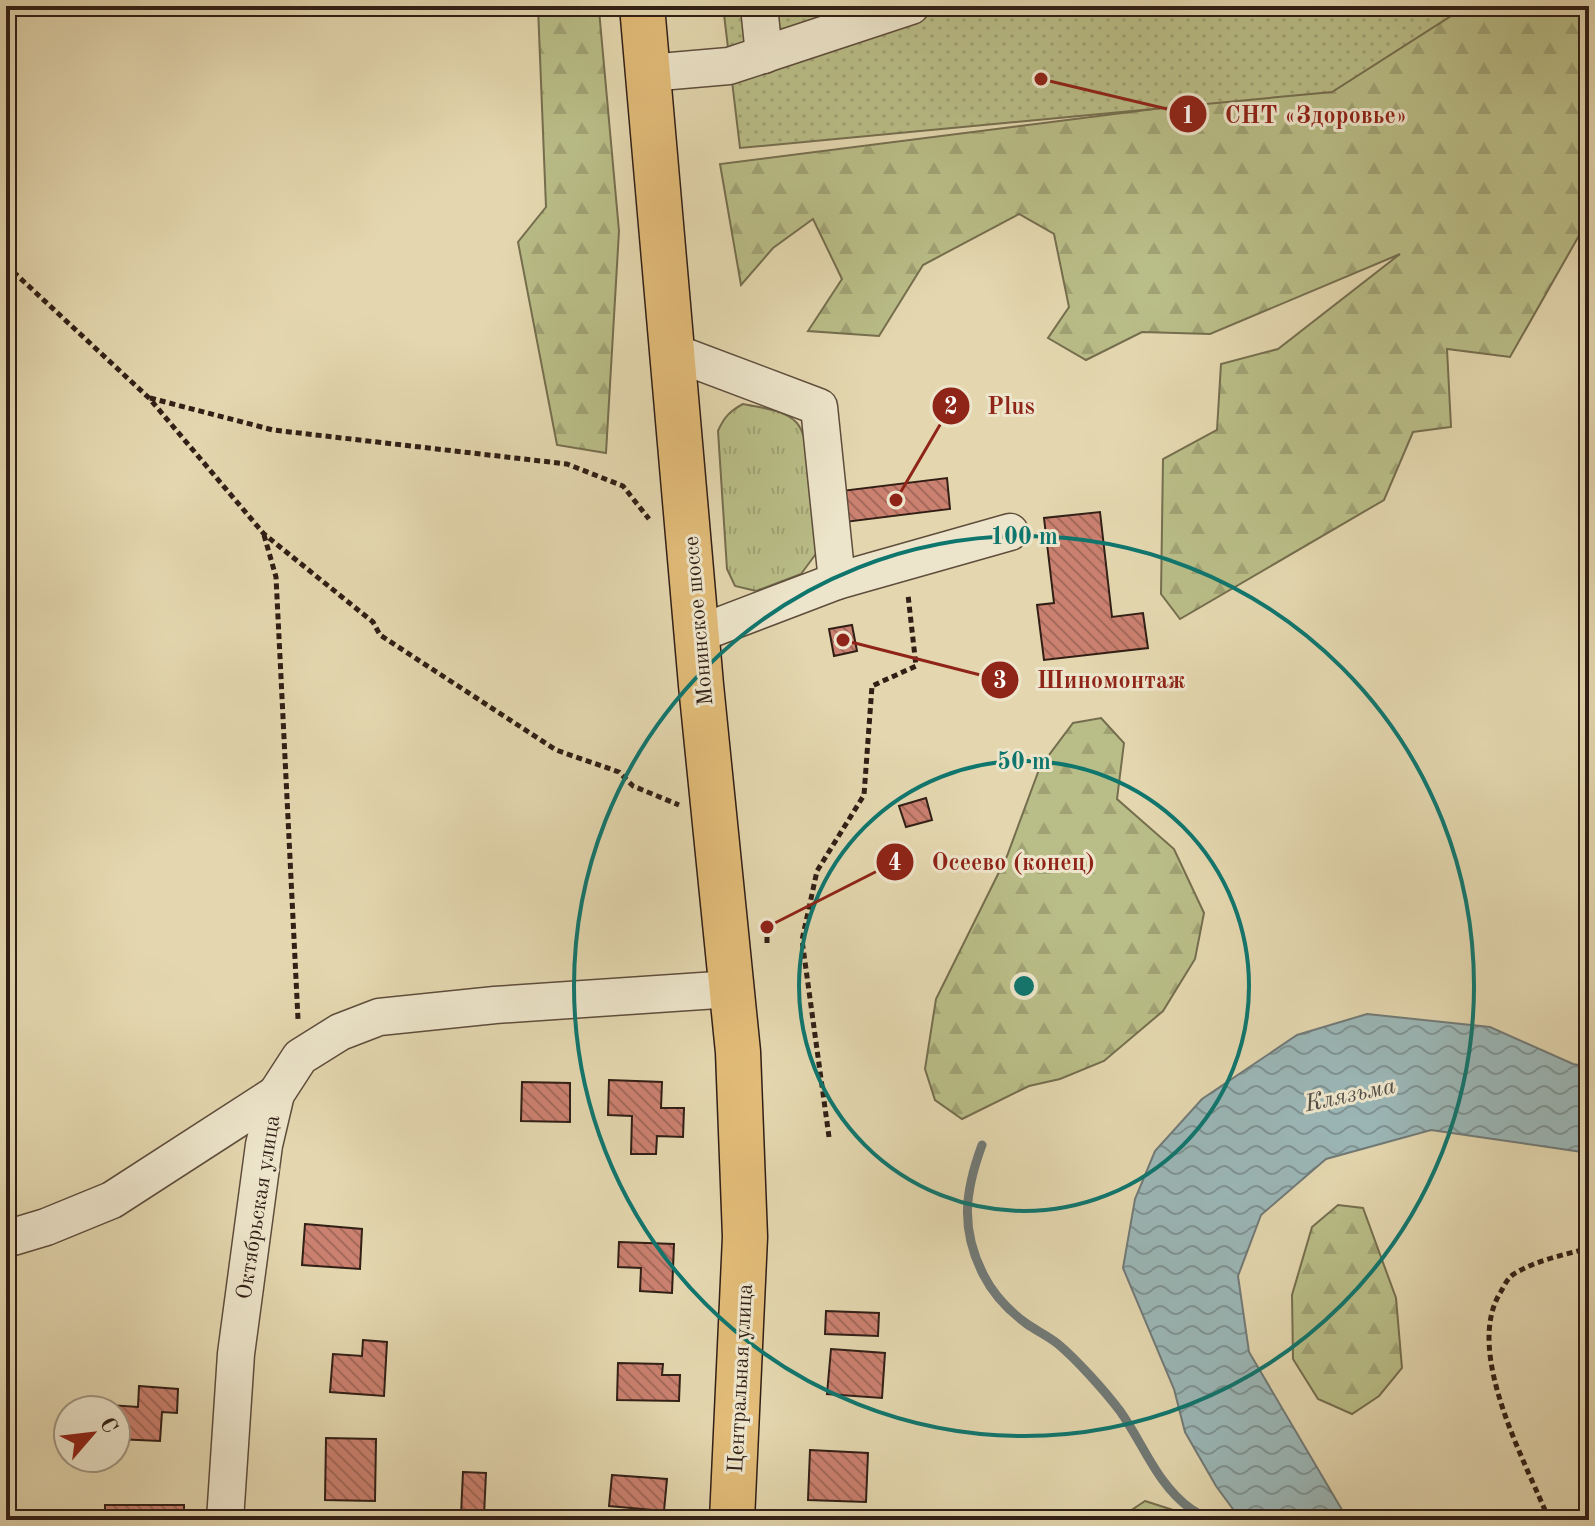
<svg xmlns="http://www.w3.org/2000/svg" width="1595" height="1526" viewBox="0 0 1595 1526" font-family="'Old Standard TT',serif">
<defs>
<pattern id="grass-tufts" width="24" height="20" patternUnits="userSpaceOnUse" patternTransform="scale(2)"><rect width="24" height="20" fill="#b9bd87"/><path d="M3 7l-1-3M5 7V3M7 7l1-3M15 17l-1-3M17 17v-4M19 17l1-3" fill="none" stroke="#a0a274"/></pattern>
<pattern id="forest-firs" width="22" height="20" patternUnits="userSpaceOnUse" patternTransform="scale(2)"><rect width="22" height="20" fill="#b9bd87"/><path d="M5 1l3.5 6h-7zM16 11l3.5 6h-7z" fill="#a0a274"/></pattern>
<pattern id="park-dots" width="8" height="8" patternUnits="userSpaceOnUse" patternTransform="scale(2)"><rect width="8" height="8" fill="#b9bd87"/><path d="M2 2h.1M6 6h.1" fill="none" stroke="#a0a274" stroke-width="1.8" stroke-linecap="round"/></pattern>
<pattern id="water-waves" width="16" height="10" patternUnits="userSpaceOnUse" patternTransform="scale(2)"><rect width="16" height="10" fill="#9bb7b7"/><path d="M0 5q4-4 8 0t8 0" fill="none" stroke="#7f9494"/></pattern>
<pattern id="building-back-hatch" width="6" height="6" patternUnits="userSpaceOnUse" patternTransform="scale(2)"><rect width="6" height="6" fill="#cb8170"/><path d="M-1 5l2 2M0 0l6 6M5-1l2 2" fill="none" stroke="#a5695b"/></pattern>
</defs>
<rect width="100%" height="100%" fill="#e4d7af"/>
<filter id="stains"><feTurbulence type="fractalNoise" baseFrequency=".0025" numOctaves="4"/><feColorMatrix values="0 0 0 0 .2 0 0 0 0 .09 0 0 0 0 .02 0 0 0 .5 -.17"/></filter>
<radialGradient id="worn" r=".72"><stop offset=".6" stop-color="#630" stop-opacity="0"/><stop offset="1" stop-color="#630" stop-opacity=".3"/></radialGradient>
<!-- grass -->
<path fill="url(#grass-tufts)" stroke="#756e4e" stroke-width="2" d="M743,404c18,4 40,5 53,18 18,18 19,102 22,129l-17,23 -45,17 -21,-5 -8,-17 -9,-138c6,-14 12,-20 25,-27z"/>
<!-- forest -->
<g fill="url(#forest-firs)" stroke="#756e4e" stroke-width="2">
<path d="M1402,6h187v212l-79,139 -63,-8 4,78 -38,5 -29,68 -204,119 -19,-25 2,-135 54,-29 4,-66 57,-15 122,-95 -190,80 -68,-2 -56,28 -38,-22 21,-31 -15,-73 -35,-20 -96,51 -44,71 -71,-5 34,-52 -29,-60 -40,29 -32,37 -21,-121 623,-79z"/>
<path d="M538,7l61,3 20,221 -13,222 -49,-8 -39,-203 28,-35z"/>
<path d="M1101,718l23,25 -7,56 57,50 30,64 -9,46 -32,52 -59,50 -44,18 -31,7 -67,33 -27,-19 -10,-31 11,-70 71,-143 33,-89 33,-44z"/>
<path d="M1338,1205l25,3 33,90 6,70 -23,28 -27,18 -34,-15 -25,-40 -1,-64 20,-68z"/>
<path d="M1145,1501l28,9 16,10h-68v-3z"/>
</g>
<!-- park -->
<path fill="url(#park-dots)" stroke="#756e4e" stroke-width="2" d="M723,6h741l1,1 -133,85 -592,56z"/>
<!-- water -->
<path fill="url(#water-waves)" stroke="#717a77" stroke-width="2" d="M1367,1014l123,13 83,37 16,3v86l-158,-23 -105,29 -65,56 -23,61 11,76 99,168h-107l-25,-34 -31,-54 -11,-43 -51,-121 12,-69 20,-48 47,-52 95,-64z"/>
<g fill="none" stroke-linecap="round" stroke-linejoin="round">
<!-- stream -->
<path stroke="#717a77" stroke-width="9" d="M982,1145c-17,46 -22,83 1,129 10,20 26,37 44,50 10,7 21,12 31,20 18,15 47,47 62,67 23,32 37,74 71,98 15,11 40,14 57,5"/>
</g>
<!-- building -->
<g fill="url(#building-back-hatch)" stroke="#311f16" stroke-width="2">
<path d="M947,478l3,31 -105,13 -4,-31z"/>
<path d="M1100,512l12,105 31,-4 5,35 -104,12 -7,-55 17,-2 -10,-85z"/>
<path d="M852,625l5,26 -23,5 -5,-27z"/>
<path d="M926,798l6,22 -26,7 -7,-21z"/>
<path d="M609,1080l53,2 -1,26h23l-1,29 -26,-1 -1,18h-25l1,-38 -24,-1z"/>
<path d="M522,1082l48,1v39l-49,-1z"/>
<path d="M305,1224l57,5 -2,40 -58,-4z"/>
<path d="M619,1242l55,2 -2,49 -32,-2 1,-23 -23,-1z"/>
<path d="M826,1311l53,2 -1,23 -53,-2z"/>
<path d="M363,1340l24,2 -3,54 -54,-4 3,-38 29,2z"/>
<path d="M831,1349l54,4 -3,45 -55,-4z"/>
<path d="M618,1363l45,1 -1,11h18l-1,26 -62,-1z"/>
<path d="M139,1386l39,3 -1,24 -15,-1 -2,29 -44,-2v-29h-6v-5l28,2z"/>
<path d="M326,1438l50,1 -1,62 -50,-1z"/>
<path d="M810,1450l58,3 -2,49 -58,-2z"/>
<path d="M463,1472l23,1 -2,43 -23,-1z"/>
<path d="M612,1475l55,4 -3,32 -55,-5z"/>
<rect x="105" y="1505" width="79" height="15"/>
</g>
<g fill="none" stroke-linecap="round" stroke-linejoin="round">
<!-- minor casing -->
<g stroke="#5e4d3c" stroke-width="39">
<g id="minor">
<path d="M759,6l5,49"/>
<path d="M648,73l81,-7 182,-60"/>
<path d="M673,352l146,55 18,174 -139,53"/>
<path d="M837,581l173,-49"/>
<path d="M6,1239l40,-12 66,-27 164,-106"/>
<path d="M225,1520l11,-166 28,-209 12,-51 24,-37 40,-25 39,-15 116,-12 237,-16"/>
</g>
</g>
<!-- major casing -->
<g stroke="#311f16" stroke-width="47">
<path id="major" d="M642,6l59,679 37,367 7,185 -13,283"/>
</g>
<!-- path -->
<g stroke="#311f16" stroke-width="5" stroke-dasharray="6 4" stroke-linecap="butt">
<path d="M6,265l143,133 115,136 109,88 7,13 176,115 63,22 14,14 46,19"/>
<path d="M150,398l123,32 294,34 56,22 26,33"/>
<path d="M264,535l12,42 22,442"/>
<path d="M767,927v19"/>
<path d="M829,1137l-27,-197 15,-69 47,-76 8,-109 44,-20 -8,-71"/>
<path d="M1549,1520c-23,-58 -85,-167 -49,-227 4,-6 7,-15 14,-19 22,-14 50,-19 75,-26"/>
</g>
<!-- minor -->
<use href="#minor" stroke="#ede5cb" stroke-width="36"/>
<!-- major -->
<use href="#major" stroke="#e2bc78" stroke-width="44"/>
</g>
<!-- distance rings -->
<g fill="none" stroke="#0f766e" stroke-width="4">
<circle cx="1024" cy="986" r="225"/>
<circle cx="1024" cy="986" r="450"/>
</g>
<g text-anchor="middle" stroke-width="6" stroke-linejoin="round" paint-order="stroke">
<!-- street labels -->
<g font-size="22" fill="#311f16" stroke="#ede5cb">
<text transform="translate(697 621) rotate(-95)" y="8">Монинское шоссе</text>
<text transform="translate(257 1207) rotate(-81)" y="8">Октябрьская улица</text>
<text transform="translate(739 1378) rotate(-87)" y="8">Центральная улица</text>
</g>
<!-- water labels -->
<g font-size="24" font-style="italic" fill="#514d46" stroke="#ede5cb">
<text transform="translate(1350 1094) rotate(-12)" y="8">Клязьма</text>
</g>
</g>
<circle cx="1024" cy="986" r="12" fill="#0f766e" stroke="#ede5cb" stroke-width="4"/>
<g font-size="24" text-anchor="middle" font-weight="bold" fill="#0f766e" stroke="#ede5cb" stroke-width="6" stroke-linejoin="round" paint-order="stroke">
<text x="1024" y="544">100 m</text>
<text x="1024" y="769">50 m</text>
</g>
<!-- callouts -->
<path fill="none" stroke="#8f2418" stroke-width="3" d="M1041 79L1188 114M896 500L951 406M843 640L1000 680M767 927L895 862"/>
<g fill="#8f2418" stroke="#ede5cb" stroke-width="3">
<circle cx="1041" cy="79" r="8"/>
<circle cx="896" cy="500" r="8"/>
<circle cx="843" cy="640" r="8"/>
<circle cx="767" cy="927" r="8"/>
<circle cx="1188" cy="114" r="20"/>
<circle cx="951" cy="406" r="20"/>
<circle cx="1000" cy="680" r="20"/>
<circle cx="895" cy="862" r="20"/>
</g>
<g font-size="24" text-anchor="middle" font-weight="bold" fill="#fff">
<text x="1188" y="123">1</text>
<text x="951" y="414">2</text>
<text x="1000" y="688">3</text>
<text x="895" y="870">4</text>
</g>
<g font-size="24" text-anchor="middle" font-weight="bold" fill="#8f2418" stroke="#ede5cb" stroke-width="6" stroke-linejoin="round" paint-order="stroke">
<text x="1316" y="123">СНТ «Здоровье»</text>
<text x="1011" y="414">Plus</text>
<text x="1111" y="688">Шиномонтаж</text>
<text x="1013" y="870">Осеево (конец)</text>
</g>
<!-- margin -->
<rect width="1595" height="1526" fill="none" stroke="#e4d7af" stroke-width="32"/>
<rect x="8" y="8" width="1579" height="1510" fill="none" stroke="#311f16" stroke-width="4"/>
<rect x="16" y="16" width="1563" height="1494" fill="none" stroke="#311f16" stroke-width="2"/>
<!-- north arrow -->
<g transform="translate(92 1434) rotate(62)"><circle r="38" fill="#ede5cb" stroke="#a29683" stroke-width="2"/>
<path d="M0-6L14 30L0 20L-14 30Z" fill="#8f2418"/>
<text y="-12" font-size="22" font-weight="bold" text-anchor="middle" fill="#311f16">С</text>
</g>
<rect width="100%" height="100%" filter="url(#stains)"/>
<rect width="100%" height="100%" fill="url(#worn)"/>
</svg>
